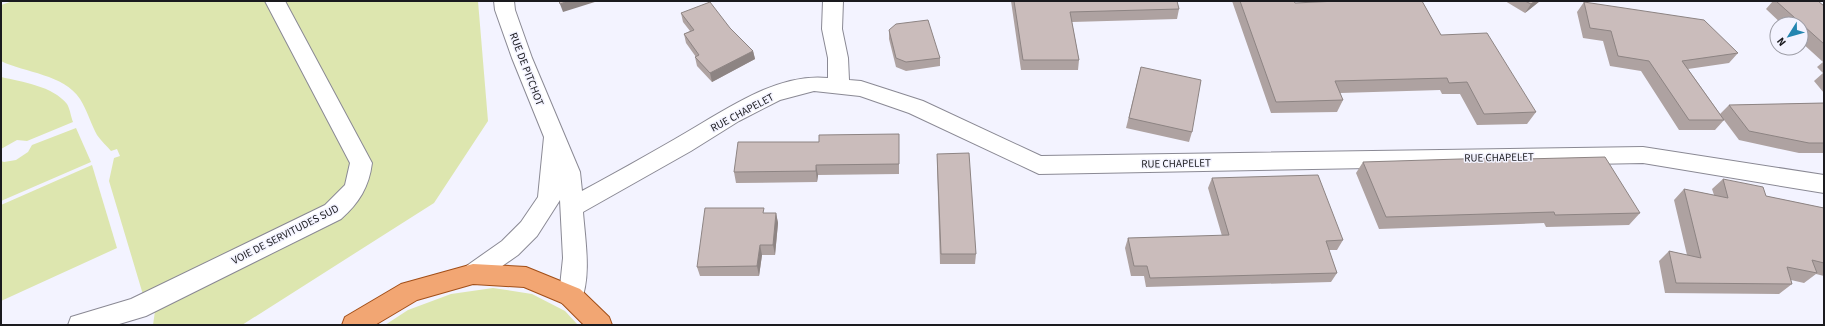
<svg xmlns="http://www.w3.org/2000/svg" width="1825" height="326" viewBox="0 0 1825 326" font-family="'Source Sans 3',sans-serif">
<rect width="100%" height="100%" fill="#f3f3ff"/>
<!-- green -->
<g fill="#dde6af">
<path d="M13,1h253l88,163 -11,33 -199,101 -35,-117 5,-23 6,-2 -3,-7 -6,2c-4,-5 -10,-10 -14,-16 -6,-11 -10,-25 -17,-36 -16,-25 -55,-26 -79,-38v-56z"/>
<path d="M277,1h201l10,120 -54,82 -192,122h-89l3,-21 207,-115z"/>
<path d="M1,77c21,5 52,9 66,27 3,5 4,13 6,18l-46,19 -10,-1 -16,9z"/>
<path d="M76,128l15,34 -90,39v-40l3,1 12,-2 12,-8 4,-7z"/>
<path d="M92,165l25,83 -116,53v-96z"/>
<path d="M493,288l39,6 33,17 13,14h-193l23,-15 43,-16z"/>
</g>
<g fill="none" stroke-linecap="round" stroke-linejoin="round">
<!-- minor casing -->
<g stroke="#8a8994" stroke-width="2">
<g id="minor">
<path d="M265,1h20l87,162c-3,24 -13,40 -31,56l-195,97 -30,9h-48l3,-8 60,-18 194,-94 20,-20 5,-22z"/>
<path d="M494,1h20l1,9 17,48 48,114 2,19c31,-17 62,-34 93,-52 45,-25 100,-67 153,-61v-20l-6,-29 1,-28h20l-1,28 6,29 1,22 12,1 62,20 118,55 602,-9 181,28v18l-181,-30 -604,11 -130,-61 -49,-17 -46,-5 -34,9 -41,21 -48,30 -108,61c2,27 9,66 -3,91l-9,4 -9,-4 -3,-7 4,-38 -3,-58 -23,36 -19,19 -37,26 -8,3 -8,-3 -4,-7 4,-7 37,-26 19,-19 17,-25 6,-60 -32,-79 -17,-48z"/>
</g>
</g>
<!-- major casing -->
<g stroke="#a14e18" stroke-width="2">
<path id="major" d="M473,264l53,3 54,22 29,28 3,8h-28l-22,-22 -38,-16 -51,-3 -56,16 -42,25h-33l3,-8 56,-33z"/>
</g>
<!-- minor -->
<use href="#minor" fill="#fff" fill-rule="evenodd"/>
<!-- major -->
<use href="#major" fill="#f2a673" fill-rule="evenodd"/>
</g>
<!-- wall -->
<g fill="#aea2a1">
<path d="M1011,1h166l2,8 -2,10 -105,3 7,38 -1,10h-57z"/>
<path d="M1232,1h62l1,2 34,-1v-1h93l19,34 95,77 -9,12 -50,1 -17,-31h-18l-2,-4 -100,3 3,7 -6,12 -66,1z"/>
<path d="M1505,1h35l-15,12z"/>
<path d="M1773,1h45l6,5v87l-10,-12 9,-8 -6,-6 6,-5 -22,-20v-18h-19l-16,-15z"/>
<path d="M1584,2l154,51 -9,10 -41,6 32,45 9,-9 95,-2v50h-25l-60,-13 -15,-20 -9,10h-36l-38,-59 -31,-5 -7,-25 -20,-3 -6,-26z"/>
<path d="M681,13l49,15 23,23 2,8 -43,23 -15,-16 -2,-9h1l-10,-14 -2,-9 6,-3 -7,-9z"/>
<path d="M889,30l51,28v8l-34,5 -10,-4 -7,-28z"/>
<path d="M1141,67l51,65 -3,10 -63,-14z"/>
<path d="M899,134v40l-81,1 -1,7 -81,1 -2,-11 85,-30z"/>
<path d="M937,154l39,100 -1,10h-35l-3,-100z"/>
<path d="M1524,159l116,54 -11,12 -83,2 -2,-4 -165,6 -23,-56 7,-11z"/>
<path d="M1212,178l131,62 -6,10h-8l8,23 -6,9 -185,5 -2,-11h-13l-6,-28 3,-10 94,-2 -14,-48z"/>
<path d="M1723,179l43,17 58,12v68l-8,-2 -12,9 -13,-3 1,4 -13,10 -114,-1 -6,-32 10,-10 18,4 -13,-55 10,-11 30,6 -2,-6z"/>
<path d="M765,213h11l2,10 -3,32h-13l-3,21h-59l-3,-9z"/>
</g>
<!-- shaded-wall -->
<g fill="#8d8483">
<path d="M568,1h30l-35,11 -3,-8z"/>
<path d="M1535,1h5l-15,12 6,-9z"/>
<path d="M753,51l2,8 -43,23 -2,-9z"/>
<path d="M816,165l2,10 -1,7 -1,-11z"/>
<path d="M776,213l2,10 -3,32 -2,-10z"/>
<path d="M760,245l2,10 -3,21 -2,-10z"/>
</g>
<!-- building -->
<g fill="#cabcbb" stroke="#8d8483">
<path d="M559,1h9l-8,3z"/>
<path d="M1014,1h163l2,8 -109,3 9,48h-56z"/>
<path d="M1240,1h54l1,2 43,-2h84l19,34 46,-2 49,79 -52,2 -17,-32 -18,1 -2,-5 -112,3 8,19 -67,2z"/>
<path d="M1525,1h10l-4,3z"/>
<path d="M1776,1h42l6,5v38z"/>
<path d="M710,2l20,26 23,23 -43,22 -15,-16 4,-2 -15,-21 10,-4 -13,-17z"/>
<path d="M1584,2l120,18 34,33 -56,8 42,59h-35l-40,-59 -31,-5 -7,-25 -21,-3z"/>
<path d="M928,20l12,38 -34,4 -10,-4 -7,-28 7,-6z"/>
<path d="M1141,67l60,13 -9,52 -63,-14z"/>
<path d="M1824,103v40h-15l-60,-12 -20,-26z"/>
<path d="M899,134v30l-83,1v6l-82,1 4,-30h81v-7z"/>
<path d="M969,153l7,101h-35l-4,-100z"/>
<path d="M1524,157v2l81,-2 35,56 -85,2 -1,-3 -168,5 -23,-55z"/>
<path d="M1318,175l25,65 -17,1 11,32 -187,5 -3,-12h-13l-6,-28 101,-3 -17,-57z"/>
<path d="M1723,179l40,8 3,9 58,12v55l-12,-3 5,13 -30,-6 5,17 -116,-1 -7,-32 32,7 -17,-69 44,9z"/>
<path d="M705,208h59l-1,5h13l-3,32h-13l-3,21 -60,1z"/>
</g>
<g text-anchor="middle" stroke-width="3" stroke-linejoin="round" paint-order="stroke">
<!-- street labels -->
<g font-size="11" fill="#1a1a1e" stroke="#f3f3ff">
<text transform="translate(527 69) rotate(69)" y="4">RUE DE PITCHOT</text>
<text transform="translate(742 112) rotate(-28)" y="4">RUE CHAPELET</text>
<text transform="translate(1499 157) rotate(-1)" y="4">RUE CHAPELET</text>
<text transform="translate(1176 163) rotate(-1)" y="4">RUE CHAPELET</text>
<text transform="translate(285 234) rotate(-27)" y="4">VOIE DE SERVITUDES SUD</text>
</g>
</g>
<!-- border -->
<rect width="1825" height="326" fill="none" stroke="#1a1a1e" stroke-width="4"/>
<!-- north arrow -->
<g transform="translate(1789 36) rotate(233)"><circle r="19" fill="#f3f3ff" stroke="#9c9ca5"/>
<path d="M0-3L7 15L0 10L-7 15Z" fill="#2385b0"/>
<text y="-6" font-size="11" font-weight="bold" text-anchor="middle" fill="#1a1a1e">N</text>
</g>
</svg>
